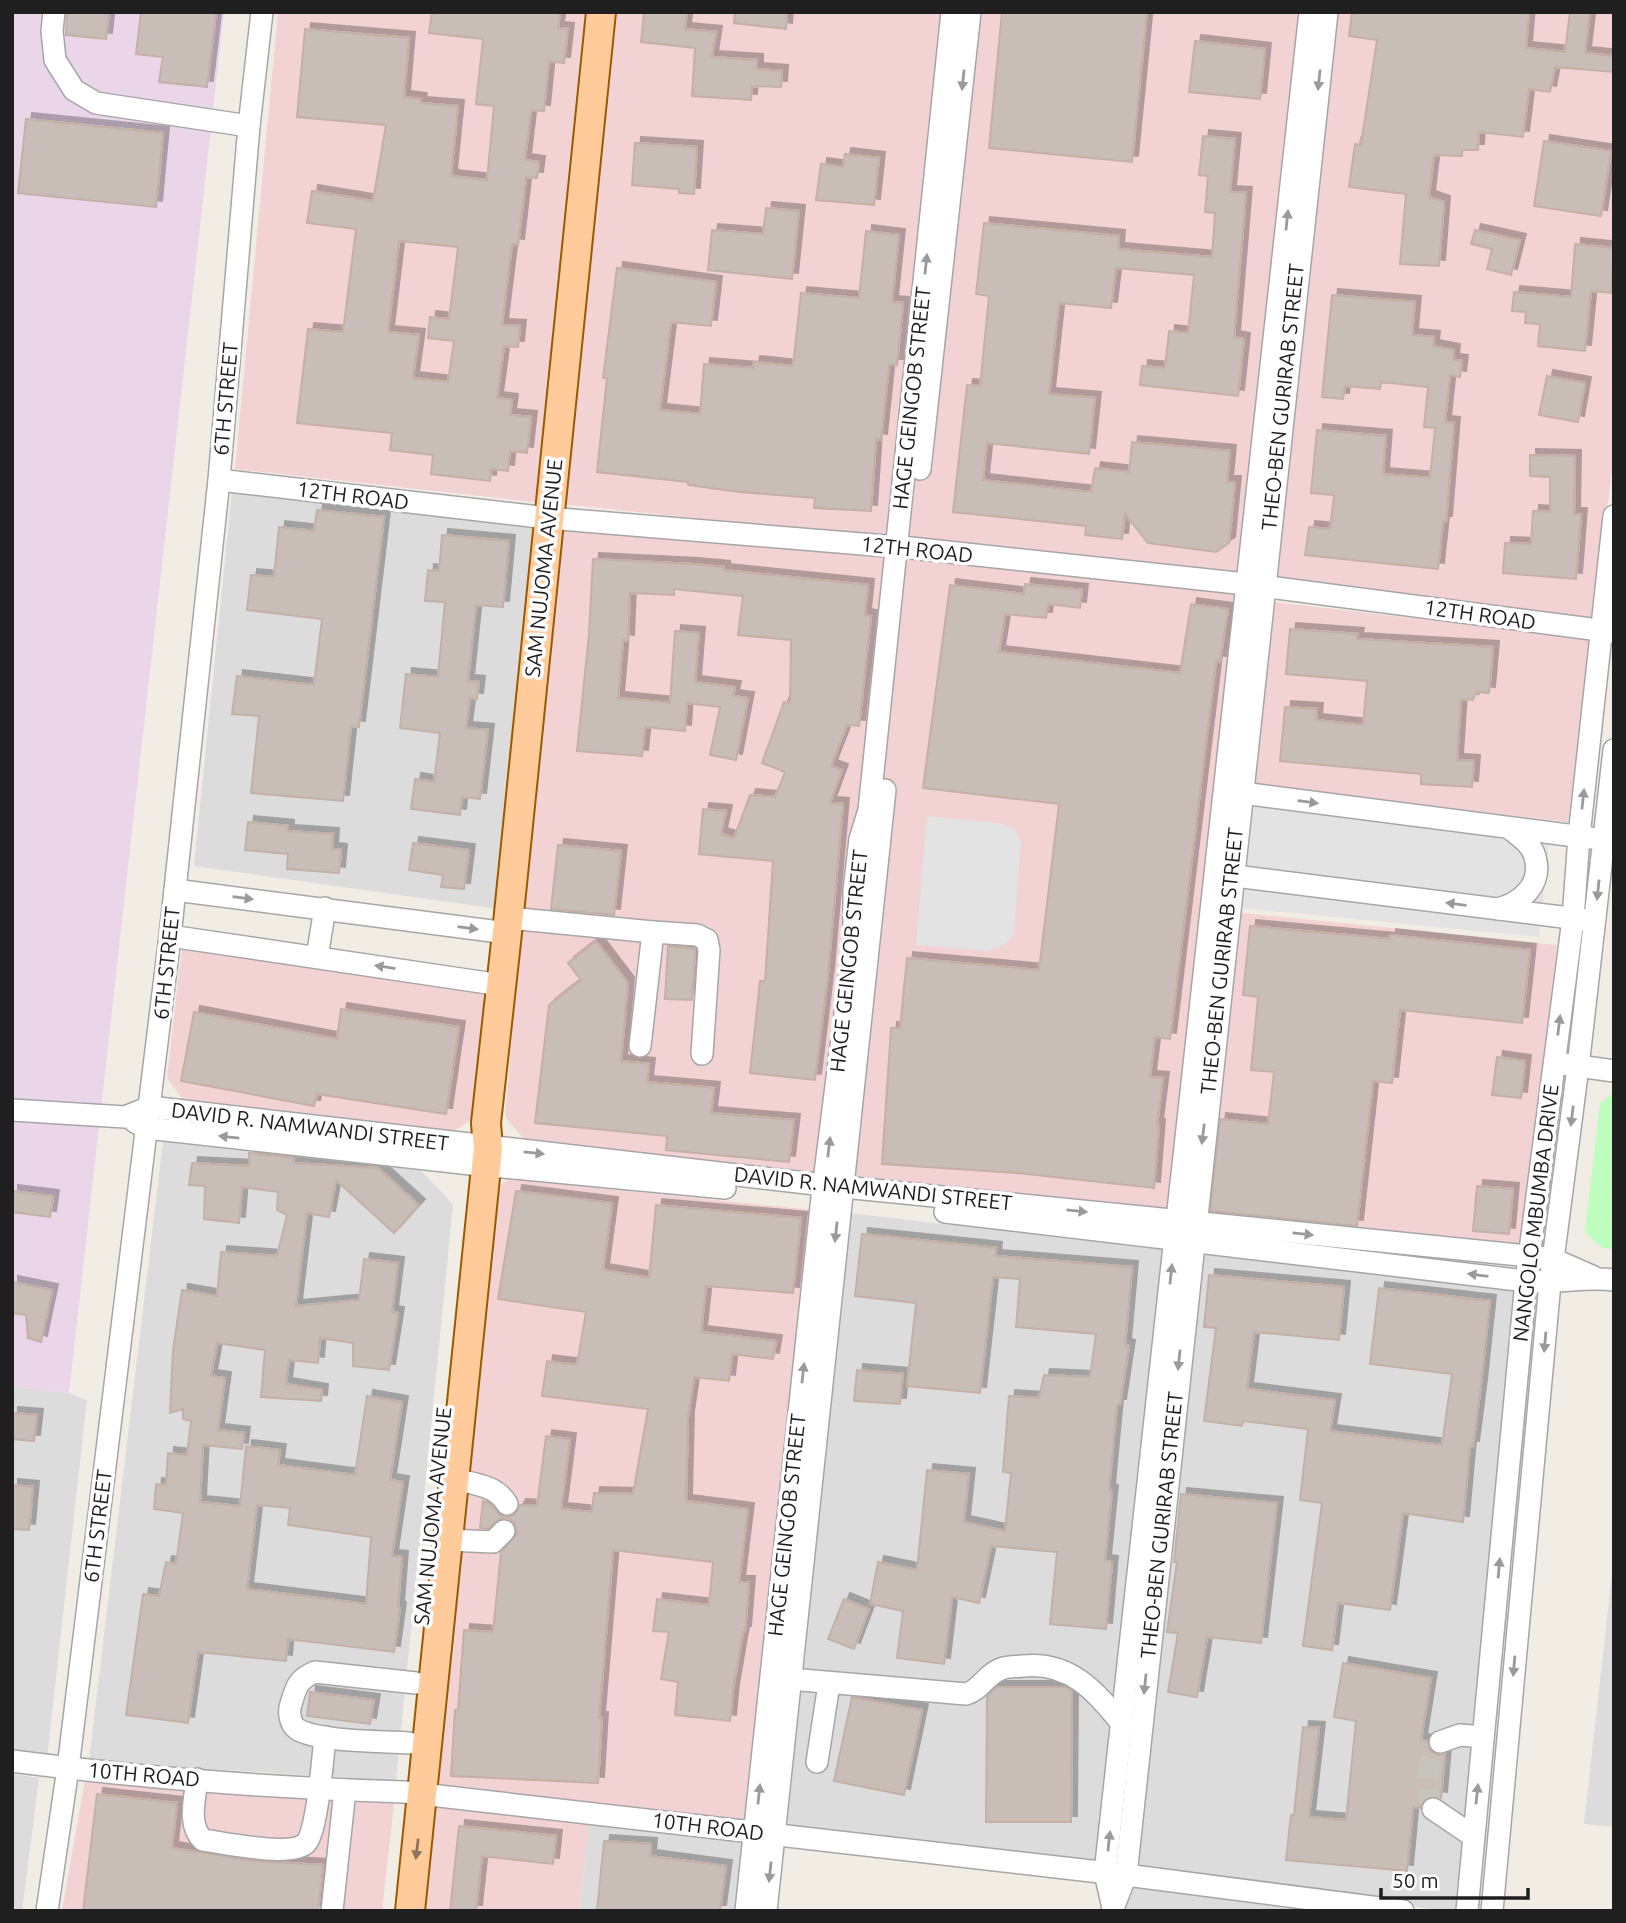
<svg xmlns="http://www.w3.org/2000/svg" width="1626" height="1923" viewBox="0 0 1626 1923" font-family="Ubuntu,sans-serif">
<defs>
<filter id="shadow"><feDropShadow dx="6" dy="-6" stdDeviation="0" flood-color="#0004"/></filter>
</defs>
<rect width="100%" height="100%" fill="#f1ece4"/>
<!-- residential -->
<g fill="#dddcdc">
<path d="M232,491l308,33 -35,386 -311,-44z"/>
<path d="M163,1142l258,29 32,33 -57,577 -307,-20z"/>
<path d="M849,1213l316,37 -70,612 -308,-36z"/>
<path d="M1199,1249l317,41 -57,621h-15l-308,-46z"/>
<path d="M12,1387l57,6 18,7 -40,359 -35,-6z"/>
<path d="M1614,1556v271l-30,-3z"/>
<path d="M12,1774l27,4 -17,133h-10z"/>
<path d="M590,1822l158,16 -7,73h-162z"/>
<path d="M1132,1886l188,25h-198z"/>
</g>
<!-- commercial -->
<g fill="#f3d2d4">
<path d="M278,12h315l-50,491 -308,-34z"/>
<path d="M612,12h1002v440l-20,171 -669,-81 -363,-38z"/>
<path d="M557,524l679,69 -32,316 353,36 -36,302 -994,-105 -22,-25z"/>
<path d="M1274,602l317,37 -23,183 -316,-36z"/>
<path d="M182,946l312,44 -17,126 -28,18 -264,-32 -18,-24z"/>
<path d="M510,1179l303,31 -65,628 -158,-15 -11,88h-162l77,-722z"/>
<path d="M85,1780l309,24 -12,107h-320z"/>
</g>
<!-- industrial -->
<path fill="#ead6e8" d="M12,12h212l-155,1381 -57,-6z"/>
<!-- park -->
<path fill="#befebe" d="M1611,1095h3v154l-12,-1 -17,-16 15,-129z"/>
<!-- parking -->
<g fill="#e3e3e3">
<path d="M1255,792l296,29 -12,116 -297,-29z"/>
<path d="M927,816l71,7 18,7 5,12 -7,93 -10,10 -17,6 -71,-6z"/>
</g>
<!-- building -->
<g fill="#c9bdb7" stroke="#c4b0a5" stroke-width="2" fill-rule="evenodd" filter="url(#shadow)">
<path d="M67,12h42l-3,27 -40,-4z"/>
<path d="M141,12h75l-9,75 -48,-5 4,-25 -27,-3z"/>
<path d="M432,12h128l-2,16 10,1 -4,34 -15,-2 -5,50 -13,-1 -6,50 14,2 -2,16 -11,-1 -8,68 -6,-1 -10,81 18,1 -2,21 -14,-1 -7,52 15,2 -2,15 21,2 -4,36 -17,-2 -2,20 -17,-2 -1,12 -59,-7 2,-19 -43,-5 2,-17 -95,-10 11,-94 35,3 13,-103 -49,-6 5,-32 61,10 13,-76 -89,-8 8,-88 104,9 -5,59 17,2 -1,4 38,3 -7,70 36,4 7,-74 -18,-2 7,-65 -54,-6zM399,241l59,6 -9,72 -19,-2 -2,21 26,3 -6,41 -35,-4 6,-43 -31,-3z"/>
<path d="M644,12h43l-2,17 31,3 -4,25 45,3v9l25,2 -1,16 -29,-1 -1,14 -59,-4 3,-48 -54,-6z"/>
<path d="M735,12h52l-1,17 -52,-6z"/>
<path d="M1002,12h145l-15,150 -143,-14z"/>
<path d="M1352,12h177l-3,36 39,4 5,-40h20l-5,41 29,3v16l-59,-5 -5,25 -21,-3 -6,48 -44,-5 -1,18h-16v6l-28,-1 -5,42 15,5 -5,64 -39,-2 6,-70 -57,-7 6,-43 6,1 16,-105 -28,-4z"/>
<path d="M1195,41l70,8 -5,50 -71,-7z"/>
<path d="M26,119l137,14 -7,74 -138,-14z"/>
<path d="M1203,136l32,3 -5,53 16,1 -12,144 10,2 -6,57 -98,-11 2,-19 23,2 4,-37 19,2 6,-58 -78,-7 -5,40 -52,-5 -10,91 46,4 -6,56 -102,-11 -4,37 108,12 4,-24 34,4 3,-30 98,9 -3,31h8l-6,61 -13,9 -68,-9 -23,-29 -3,25 -37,-4 1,-9 -133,-14 14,-127 13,1 9,-90 -13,-2 8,-71 135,13 -1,13 94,8 3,-44 -10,-1 3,-36 -9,-1z"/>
<path d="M1544,141l67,10 -10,65 -67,-10z"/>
<path d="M635,143l62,4 -3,47 -15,-1v-4l-47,-4z"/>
<path d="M845,154l34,4 -5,47 -58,-5 5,-36 22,3z"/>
<path d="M766,208l33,3 -7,68 -84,-9 4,-40 51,4z"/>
<path d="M1475,230l45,10 -9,35 -24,-6 5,-20 -21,-5z"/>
<path d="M866,231l33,4 -7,67 11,1 -6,62h-8l-8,75 -5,-1 -5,72 -57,-3 1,-10 -76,-6 -51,-7v-3l-91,-10 10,-94h-4l14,-110 99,14 -5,44 -40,-4 -11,88 40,4 4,-50 49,4 1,-6 39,4 8,-73 58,5z"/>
<path d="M1575,244l39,4 -3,45 -20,-2 -6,60 -47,-5 2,-22 -15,-1 1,-11 -14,-1 2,-19 57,5z"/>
<path d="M1332,295l83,7 -3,33 22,2 -1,9 21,4 -1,10 9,1 -2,16 -10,-2 -5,47 9,1 -1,12 -7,87h-3l-5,47 -133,-14 4,-28 21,2 4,-34 -23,-2 6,-63 69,6 -3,38 47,4 5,-50 -11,-1 4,-40 -47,-5 -1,7 -35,-3 -2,13 -21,-2z"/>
<path d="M1547,376l38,7 -7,39 -39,-7z"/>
<path d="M1530,455l45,1 -1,58h7l-5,65 -73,-6 2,-30 26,1 2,-33 17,1v-35l-20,-1z"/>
<path d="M317,510l67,7 -25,210 -8,-1 -8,75 -92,-8 8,-77 -27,-2 5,-38 77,9 8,-66 -75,-9 4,-35 23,2 5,-50 35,4z"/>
<path d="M442,535l67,6 -6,66 -27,-2 -8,76 11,1 -2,17 -7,-1 -4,30 22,2 -8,69 -18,-2 -2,18 -49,-6 4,-30 19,3 6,-49 -40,-5 6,-54 32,3 7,-75 -20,-1 3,-31 11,1z"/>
<path d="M593,559l100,5 31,3v3l144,15 -3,30 6,1 -12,110 -12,-1 -16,41 11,4 -12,33 13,1 -15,170 -13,106 -65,-7 10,-92h5l8,-120 -74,-7 4,-45 23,2 -5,23 13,4 16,-43 25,2 10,-25 -23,-9 22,-61 6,1 1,-63 -53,-5 5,-39 -69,-7v6l-44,-2 -2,48 -5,-1 -5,58 52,5 5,-72 24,2 -4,49 40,5 -2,9 15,2 -12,62 -26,-5 10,-48 -33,-4 -2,28 -40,-4 -3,29 -65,-5 12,-117z"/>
<path d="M1025,584l57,6 -2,18 -32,-4 -2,14 -41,-4 -6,38 181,21 11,-69 37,5 -8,53 -4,-1 -46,378 -15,-2 -5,40 13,1 -6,47h2l-5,63 -137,-15 -135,-9 9,-136h9l7,-70 132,12 20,-166 -136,-16 27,-203 74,9z"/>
<path d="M1290,629l68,5 -1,5 136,8 -4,46 -13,-1 -3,8 -12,-1 -4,61 17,1 -2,26 -51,-3v-10l-141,-13 5,-54 32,2 -1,11 47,5 4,-44 -81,-7z"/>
<path d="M248,822l40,4v5l45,3 -1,15 9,1 -2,23 -52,-4 1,-15 -43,-4z"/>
<path d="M413,843l56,7 -5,39 -23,-2 2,-12 -34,-5z"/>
<path d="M558,845l63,6 -7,64 -63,-6z"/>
<path d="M1250,926l140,13v-4l140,15 -8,73 -122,-13 -8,73 -19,-2 -16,145 -147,-15 10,-92 48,5 6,-52 -23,-2 7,-73 -15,-2z"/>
<path d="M596,941l32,42 -7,78 28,3 -2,18 67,6 -3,25 83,7 -5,42 -123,-12 1,-14 -132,-13 14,-118 32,-25 -13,-17z"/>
<path d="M668,946l27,3 -3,51 -27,-1z"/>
<path d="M341,1009l118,18 -13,87 -129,-20 -3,12 -133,-25 13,-69 143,27z"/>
<path d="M1497,1057l28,4 -4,37 -29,-3z"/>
<path d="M249,1153l45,5 -1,5 85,5 41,37 -25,28 -58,-53 -7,37 -22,-4 -11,93 63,-6 5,-41 34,4 -6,49 6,1 -9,57 -36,-4v-23l-33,-5 -2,25 -29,-3 -3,24 36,6 -1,11 -60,-4 4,-47 -48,-7 -6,33 14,2 -7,52 26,3 -2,16 -39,-4 -3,57 40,4 6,-60 34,4 -2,15 77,10 12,-79 35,6 -12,78 13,2 -11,74 10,1 -4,50 2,1 -6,44 -106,-13 -2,22 -88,-9 -10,71 -62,-8 17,-121 16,2 7,-34 10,2 7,-51 -29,-4 2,-25 10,1 2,-32 19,2 4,-34 -8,-2v-10l-13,4 3,-63 9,-60 35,6 4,-44 56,4 10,-41 -10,-5 1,-18 -36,-5 -3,36 -35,-4 1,-33 -16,-1 3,-22 57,3zM257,1505l33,3 -2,17 83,12 -5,67 -119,-15z"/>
<path d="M1477,1186l36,3 -4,45 -36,-3z"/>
<path d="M12,1191l41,5 -3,21 -38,-5z"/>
<path d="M516,1191l96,12 -9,67 46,8 7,-73 145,13 -8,75 -87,-7 -5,46 75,9 -3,18 -41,-5 -3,27 -35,-4 -6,40 -2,84 62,8 -9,73h10l-4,50h-2l-10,58 -3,31 -55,-6 3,-33 -17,-3 8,-47 -16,-1 4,-32 52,6 4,-43 -100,-12 -14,168h3l-4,65 -147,-7 4,-66h3l6,-80 29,2 8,-80 16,-18 -3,-12 -7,-4 -7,1 -12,10 -8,-1 3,-27 6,2 12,13 7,1 7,-3 5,-9 17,1 9,-70 24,3 -9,70 31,3 2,-19 39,1 15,-85 -106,-13 5,-35 30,4 9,-53 -88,-13z"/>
<path d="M862,1234l134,14 -1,8 137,11 -7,78 4,1 -9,59h-3l-8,85 3,1 -7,70 7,1 -6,67 -56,-5 7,-72 -66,-6 -12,57 -27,-6 -8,67 -47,-6 6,-47 -33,-7 8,-42 39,8 10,-100 42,4 -5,48 41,9 6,-58 -8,-1 6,-76 30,2 5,-23 46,2 6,-43 -80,-7 4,-48 -27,-2 -13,116 -73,-7 9,-83 -61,-7z"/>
<path d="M1209,1275l135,12 -5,53 -85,-8 -7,57 88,11 -5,31 112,14 10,-71 -82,-10 9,-76 111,13 -9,84 -8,62 -3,-1 -7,76 -60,-9 -13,97 -52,-7 -6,47 -29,-4 19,-143 -22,-3 8,-71 -65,-8 -1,5 -38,-5 12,-93 -12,-1z"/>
<path d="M12,1282l40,8 -11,52 -13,-4 -2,-23 -14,-2z"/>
<path d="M857,1370l46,4 -3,30 -46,-3z"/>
<path d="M12,1413l25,2 -3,26 -22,-2z"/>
<path d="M12,1485l21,2 -4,43 -17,-1z"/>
<path d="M1181,1494l96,9 -16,140 -54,-6 -10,60 -29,-5 10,-59 -11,-1 10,-70h-3z"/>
<path d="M844,1599l25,10 -15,40 -26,-10z"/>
<path d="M1343,1663l88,15 -10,62 6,1 5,11 6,3 7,-1 -4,44 -13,-1 -5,4 -3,7 -7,-1 -6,64 -121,-11 5,-45h3l9,-88 16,1 -10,89 37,3 10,-99 -22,-4z"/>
<path d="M997,1687h68l7,4 -1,131h-85l1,-125z"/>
<path d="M310,1692l64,8 -4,24 -63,-8z"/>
<path d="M852,1697l70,13 -18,85 -70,-14z"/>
<path d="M97,1794l80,9 -5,45 83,13 68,4 -5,46h-235z"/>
<path d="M459,1826l97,10 -3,28 -71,-8 -6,55h-26z"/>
<path d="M604,1841l47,3 -1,12 76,10 -6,45h-123z"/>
</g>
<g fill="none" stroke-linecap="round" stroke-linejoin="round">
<!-- minor-tunnel -->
<path stroke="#c7c3bd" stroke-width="21" stroke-dasharray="21 10" stroke-linecap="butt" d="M1433,1809c-9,-25 -7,-44 7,-67"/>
<!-- minor casing -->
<g stroke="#a6a6a6" stroke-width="24">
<g id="minor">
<path d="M54,12l-2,19 3,29 19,30 22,13 153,23"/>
<path d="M920,469l50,-457"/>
<path d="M219,480l329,38 363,30 335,36 368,48"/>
<path d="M1227,791l364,47"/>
<path d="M1219,874l367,46"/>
<path d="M175,890l332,43"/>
<path d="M1498,909c23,-6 45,-25 37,-52 -3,-13 -16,-21 -26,-29"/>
<path d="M509,918l144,14 -13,114"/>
<path d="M653,932l44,3 10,5 2,10 -7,104"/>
<path d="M170,936l331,49"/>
<path d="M317,957l8,-49"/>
<path d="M1564,1064l50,7"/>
<path d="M12,1110l113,7 25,-10 674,78 705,71 24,3 41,18"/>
<path d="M135,1122l12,6 324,36 254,24"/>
<path d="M945,1212l581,69c31,3 57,-5 88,-1"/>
<path d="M454,1479c20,5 42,6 53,25"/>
<path d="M448,1540l45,2 11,-11"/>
<path d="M790,1679l176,15c15,-4 20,-20 35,-25 6,-3 15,-2 22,-3 46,-5 73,25 99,58"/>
<path d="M1440,1742l20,-7 23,2"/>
<path d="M409,1743c-27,-2 -91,-1 -112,-14 -7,-5 -9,-17 -6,-25 5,-17 7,-25 24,-32l101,11"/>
<path d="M12,1761c130,17 262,27 392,31l722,83 277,36"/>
<path d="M817,1762l12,-78"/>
<path d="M197,1779c-2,20 -10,46 6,61 22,3 85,17 102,4 12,-8 18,-89 20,-107"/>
<path d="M1433,1809l40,27"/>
<path d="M1113,1908l-8,-35 205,-1861"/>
<path d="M47,1911l21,-143 102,-832 49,-456 30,-354 13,-114"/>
<path d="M332,1911l13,-121"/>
<path d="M746,1911l76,-714 32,-254v-52l6,-52 9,-29 83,-798"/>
<path d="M766,1911l119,-1121"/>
<path d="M1112,1911l14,-36c64,-621 130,-1242 201,-1863"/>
<path d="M1467,1911l59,-630 47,-362 6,-83 35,-320"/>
<path d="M1492,1911l58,-628 28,-216 36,-317"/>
</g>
</g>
<!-- major casing -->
<g stroke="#9a5a00" stroke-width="32">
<path id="major" d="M410,1911l78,-763 -2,-25 21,-190 94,-921"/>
</g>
<!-- minor -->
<use href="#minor" stroke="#fff" stroke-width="21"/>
<!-- major -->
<use href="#major" stroke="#ffcb9b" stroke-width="28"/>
</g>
<!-- one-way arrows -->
<defs><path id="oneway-solid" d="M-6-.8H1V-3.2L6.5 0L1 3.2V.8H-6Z" transform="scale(1.75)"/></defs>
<g fill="#9a9a9a">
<use href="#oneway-solid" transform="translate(963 80) rotate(96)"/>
<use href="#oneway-solid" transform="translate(1319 80) rotate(96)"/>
<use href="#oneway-solid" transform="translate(1287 220) rotate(-84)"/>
<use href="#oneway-solid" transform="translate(926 264) rotate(-84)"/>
<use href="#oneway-solid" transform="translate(1583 799) rotate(-84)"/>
<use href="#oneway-solid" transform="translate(1308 802) rotate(7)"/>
<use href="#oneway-solid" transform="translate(1598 890) rotate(96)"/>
<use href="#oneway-solid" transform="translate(243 898) rotate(7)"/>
<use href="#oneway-solid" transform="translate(1456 904) rotate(-173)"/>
<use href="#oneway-solid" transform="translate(468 928) rotate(8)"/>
<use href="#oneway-solid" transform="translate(385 967) rotate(-171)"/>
<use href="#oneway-solid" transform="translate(1559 1025) rotate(-83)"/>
<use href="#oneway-solid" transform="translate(1572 1116) rotate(97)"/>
<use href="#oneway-solid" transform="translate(1203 1134) rotate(97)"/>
<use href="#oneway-solid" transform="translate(229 1137) rotate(-174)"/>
<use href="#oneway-solid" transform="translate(829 1147) rotate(-83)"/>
<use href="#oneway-solid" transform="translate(534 1153) rotate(6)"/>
<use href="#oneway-solid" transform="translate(1077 1211) rotate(6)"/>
<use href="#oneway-solid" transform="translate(836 1232) rotate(96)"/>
<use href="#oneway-solid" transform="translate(1303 1234) rotate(6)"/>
<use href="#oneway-solid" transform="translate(1171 1274) rotate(-84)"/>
<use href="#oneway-solid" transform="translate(1478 1275) rotate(-173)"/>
<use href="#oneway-solid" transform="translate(1545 1342) rotate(95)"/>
<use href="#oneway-solid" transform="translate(1179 1360) rotate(96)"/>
<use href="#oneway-solid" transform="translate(803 1373) rotate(-84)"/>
<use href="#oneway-solid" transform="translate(1499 1568) rotate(-85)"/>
<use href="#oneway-solid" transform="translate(1514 1666) rotate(95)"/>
<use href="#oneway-solid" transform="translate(1145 1684) rotate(96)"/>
<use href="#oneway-solid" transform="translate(759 1794) rotate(-84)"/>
<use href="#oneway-solid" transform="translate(1477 1794) rotate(-84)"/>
<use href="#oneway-solid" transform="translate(1109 1841) rotate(-84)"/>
<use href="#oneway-solid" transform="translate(770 1872) rotate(96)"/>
</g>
<use fill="#8f755d" href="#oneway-solid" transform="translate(417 1849) rotate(97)"/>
<g text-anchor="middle" stroke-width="7" stroke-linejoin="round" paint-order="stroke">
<!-- street labels -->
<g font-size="21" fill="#1f1f1f" stroke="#fff">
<text transform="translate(1283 397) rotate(-84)" y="7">THEO-BEN GURIRAB STREET</text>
<text transform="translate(912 398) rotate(-84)" y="7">HAGE GEINGOB STREET</text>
<text transform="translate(226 399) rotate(-85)" y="7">6TH STREET</text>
<text transform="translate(353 496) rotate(7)" y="7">12TH ROAD</text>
<text transform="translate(917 550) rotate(6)" y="7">12TH ROAD</text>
<text transform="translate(544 568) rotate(-84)" y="7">SAM NUJOMA AVENUE</text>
<text transform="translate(1480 615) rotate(8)" y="7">12TH ROAD</text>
<text transform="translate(849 961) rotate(-84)" y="7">HAGE GEINGOB STREET</text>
<text transform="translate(1222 961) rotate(-84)" y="7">THEO-BEN GURIRAB STREET</text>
<text transform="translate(167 963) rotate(-84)" y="7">6TH STREET</text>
<text transform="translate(310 1127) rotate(7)" y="7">DAVID R. NAMWANDI STREET</text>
<text transform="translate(873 1189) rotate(6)" y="7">DAVID R. NAMWANDI STREET</text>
<text transform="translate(1536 1213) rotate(-83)" y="7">NANGOLO MBUMBA DRIVE</text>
<text transform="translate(433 1516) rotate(-84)" y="7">SAM NUJOMA AVENUE</text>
<text transform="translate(787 1525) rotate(-84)" y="7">HAGE GEINGOB STREET</text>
<text transform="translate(1162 1525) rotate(-84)" y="7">THEO-BEN GURIRAB STREET</text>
<text transform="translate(98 1526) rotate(-83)" y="7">6TH STREET</text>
<text transform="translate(144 1775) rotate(5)" y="7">10TH ROAD</text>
<text transform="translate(708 1827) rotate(7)" y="7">10TH ROAD</text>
</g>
</g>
<!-- border -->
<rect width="1626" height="1923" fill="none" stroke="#1f1f1f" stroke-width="28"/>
<!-- scale -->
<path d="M1381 1888v10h147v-10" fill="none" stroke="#1f1f1f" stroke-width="3.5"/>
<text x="1392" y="1888" font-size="21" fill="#1f1f1f" stroke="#ffffff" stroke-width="5" paint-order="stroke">50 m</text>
</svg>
